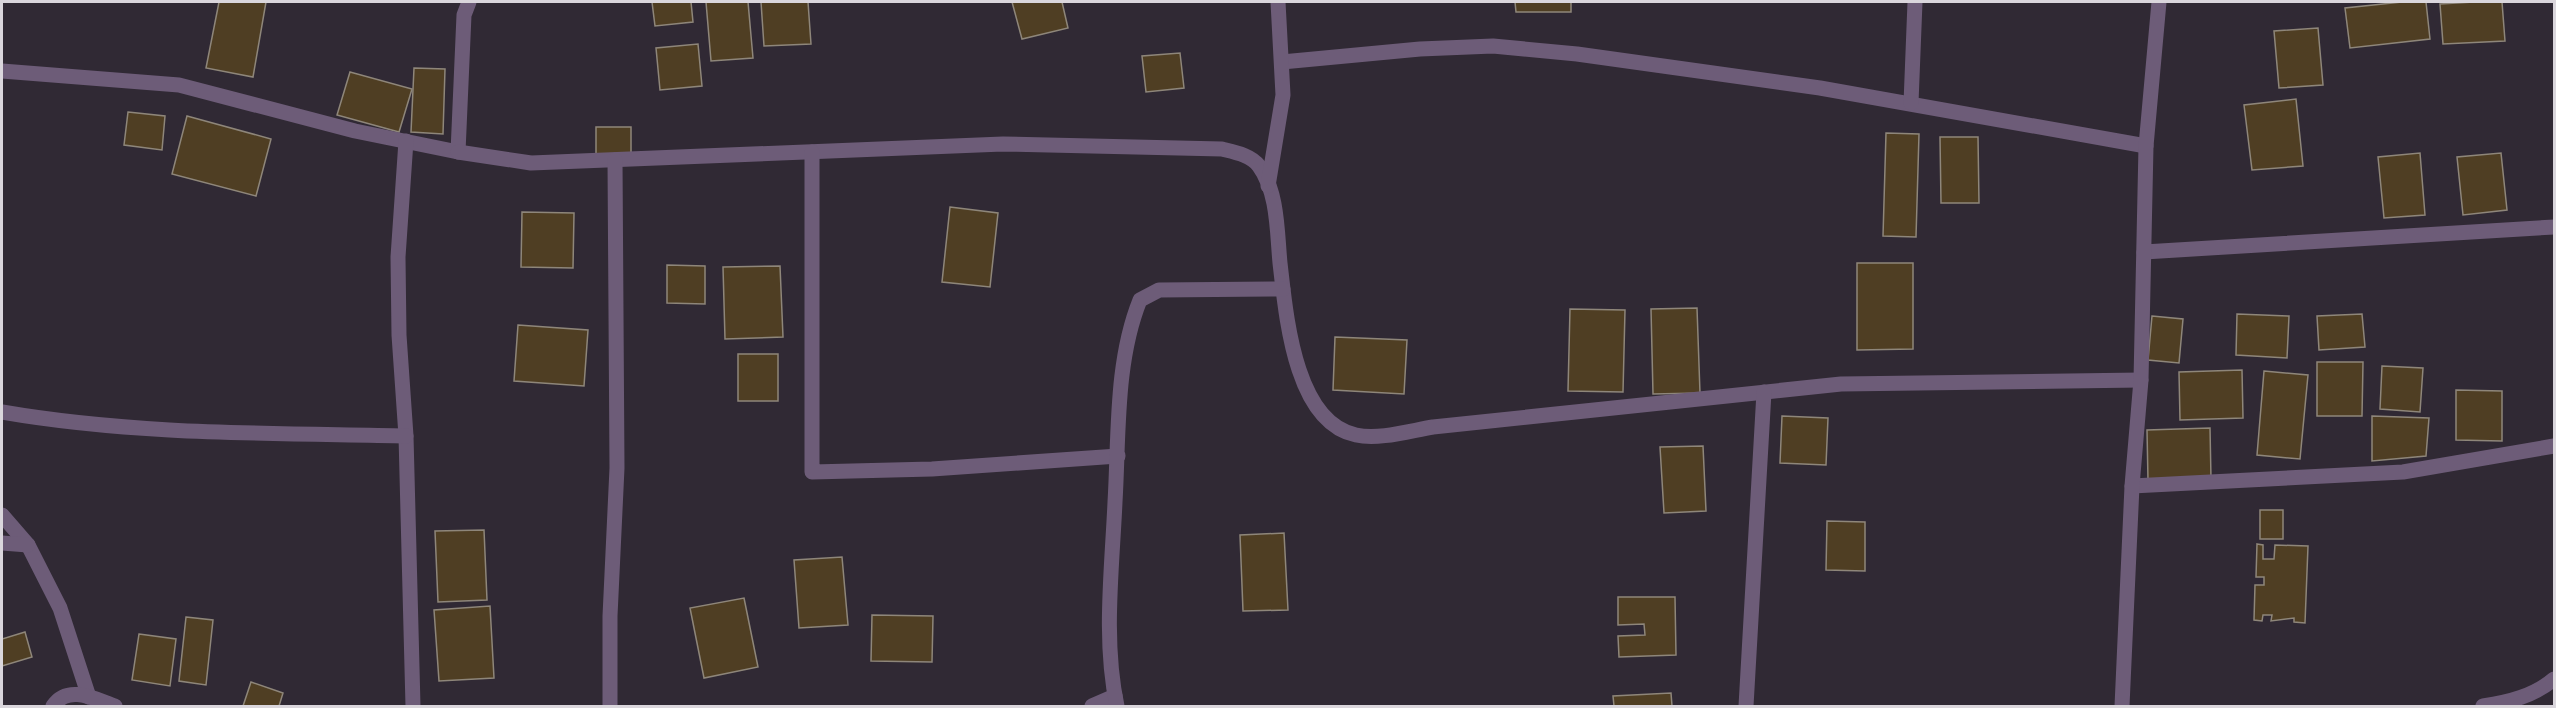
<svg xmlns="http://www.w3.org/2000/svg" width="2556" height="708" viewBox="0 0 2556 708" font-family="Roboto,sans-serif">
<rect width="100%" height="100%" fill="#302934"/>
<!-- building -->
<g fill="#4f3e23" stroke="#8e867a" stroke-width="1.5">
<path d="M219,2h47l-13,75 -47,-9z"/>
<path d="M652,2h39l2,20 -38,4z"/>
<path d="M706,2h42l5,56 -42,3z"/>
<path d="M761,2h47l3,42 -47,2z"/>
<path d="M1012,2h50l6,26 -46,11z"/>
<path d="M1515,2h56v10h-55z"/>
<path d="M2402,2h24l4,37 -80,9 -5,-40z"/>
<path d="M2474,2h28l3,39 -62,3 -3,-40z"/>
<path d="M2318,28l5,57 -44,3 -5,-57z"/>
<path d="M698,44l4,42 -42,4 -4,-42z"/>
<path d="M1180,53l4,35 -38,4 -4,-36z"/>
<path d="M414,68l31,1 -2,65 -32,-2z"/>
<path d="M350,72l62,17 -13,43 -62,-17z"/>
<path d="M2296,99l7,67 -51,4 -8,-65z"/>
<path d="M128,112l37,4 -3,34 -38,-5z"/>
<path d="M187,116l84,23 -15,57 -84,-22z"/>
<rect x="596" y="127" width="35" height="28"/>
<path d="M1886,133l33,1 -3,103 -33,-1z"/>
<path d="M1940,137h38l1,66h-38z"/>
<path d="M2420,153l5,62 -41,3 -6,-61z"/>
<path d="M2501,153l6,57 -44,5 -6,-58z"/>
<path d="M950,207l48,6 -8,74 -48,-5z"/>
<path d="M522,212l52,1 -1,55 -52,-1z"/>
<path d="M1857,263h56v86l-56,1z"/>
<path d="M667,265l38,1v38l-38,-1z"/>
<path d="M780,266l3,71 -58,2 -2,-72z"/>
<path d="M1697,308l3,85 -47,1 -2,-85z"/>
<path d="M1570,309l55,1 -2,82 -55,-1z"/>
<path d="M2237,314l52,2 -2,42 -51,-3z"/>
<path d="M2362,314l3,33 -46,3 -2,-34z"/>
<path d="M2152,316l31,3 -4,44 -31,-3z"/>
<path d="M518,325l70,5 -4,56 -70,-5z"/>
<path d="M1335,337l72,3 -3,54 -71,-4z"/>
<rect x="738" y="354" width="40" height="47"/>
<path d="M2317,362h46l-1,54h-45z"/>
<path d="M2382,366l41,2 -3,44 -40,-3z"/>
<path d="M2242,370l1,48 -63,2 -1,-48z"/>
<path d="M2264,371l44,4 -8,84 -43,-4z"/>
<path d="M2456,390l46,1v50l-46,-1z"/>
<path d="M1782,416l46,2 -2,47 -46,-2z"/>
<path d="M2372,416l57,2 -3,38 -54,5z"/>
<path d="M2210,428l1,51 -63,1 -1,-50z"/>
<path d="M1703,446l3,65 -42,2 -4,-66z"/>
<rect x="2260" y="510" width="23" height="29"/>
<path d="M1827,521l38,1v49l-39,-1z"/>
<path d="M484,530l3,70 -49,2 -3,-71z"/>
<path d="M1284,533l4,77 -45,1 -3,-76z"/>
<path d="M2257,544l6,1v14h11l1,-14 33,1 -3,77 -11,-1v-4l-23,3 1,-6h-9l-1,6 -8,-1 1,-35h9v-8h-8z"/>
<path d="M842,557l6,68 -49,3 -5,-68z"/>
<path d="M1618,597h57l1,58 -57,2 -1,-21 27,-1 -1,-11 -26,1z"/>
<path d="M744,598l14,69 -54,11 -14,-70z"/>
<path d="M490,606l4,72 -55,3 -5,-71z"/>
<path d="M872,615l61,1 -1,46 -61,-1z"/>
<path d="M186,617l27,3 -7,65 -27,-4z"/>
<path d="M25,632l7,25 -30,9v-27z"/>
<path d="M139,634l37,5 -6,47 -38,-6z"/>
<path d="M251,682l32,11 -4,13h-36z"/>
<path d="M1671,693l1,13h-58l-1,-10z"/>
</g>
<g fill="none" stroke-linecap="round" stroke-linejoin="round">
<!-- street -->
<g stroke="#6d5c78" stroke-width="15">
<path d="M1282,62l138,-13 73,-3 84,8 243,34 326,58"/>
<path d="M2,71l177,14 176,46 103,21 6,-137 5,-13"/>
<path d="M1911,103l4,-101"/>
<path d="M406,141l-8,116 1,78 7,101 7,270"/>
<path d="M458,152l73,11 472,-19 219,5c12,3 29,6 37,17 19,26 18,66 21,97 6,51 14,159 76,172 23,5 53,-4 77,-8l408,-43 300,-4"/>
<path d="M812,152v320l120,-3 186,-13"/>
<path d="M1268,186l15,-91 -5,-93"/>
<path d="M2144,252l410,-25"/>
<path d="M2,412c133,23 269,21 404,24"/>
<path d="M2132,486l271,-14 151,-26"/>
<path d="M2,515l26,30 32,63 29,89"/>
<path d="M2,543l26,2"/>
<path d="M53,706c15,-22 42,-7 62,0"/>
<path d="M610,706v-90l7,-148 -2,-308"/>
<path d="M1092,706l23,-10"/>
<path d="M1117,706c-14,-65 -5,-137 -2,-204 4,-66 0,-140 25,-202l19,-10 124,-1"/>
<path d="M1746,706l18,-314"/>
<path d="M2122,706l10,-220 9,-106 5,-234 13,-144"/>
<path d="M2483,706c26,-4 51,-10 71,-27"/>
</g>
</g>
<!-- border -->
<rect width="2556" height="708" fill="none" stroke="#dad6dc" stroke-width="6"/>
</svg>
